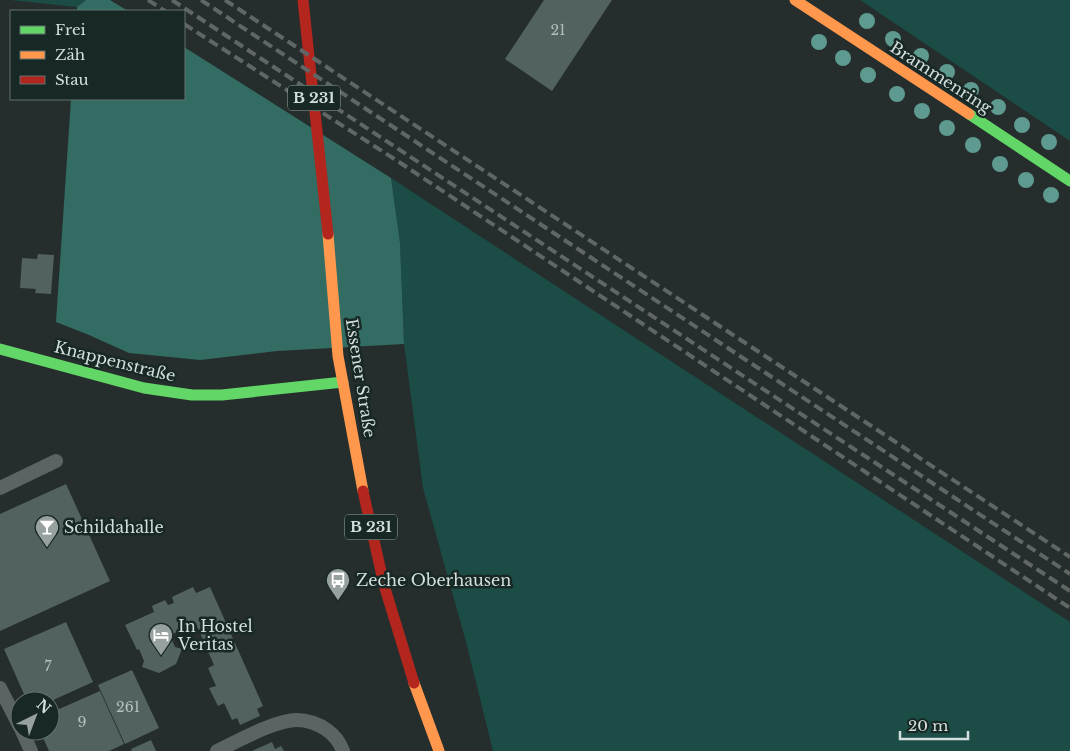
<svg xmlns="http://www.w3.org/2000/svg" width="1070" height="751" viewBox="0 0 1070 751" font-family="'Libre Baskerville',serif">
<rect width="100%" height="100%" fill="#252e2c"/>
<!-- green -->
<g fill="#1b4c46">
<path d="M10,0h76l-9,7z"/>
<path d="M860,0h210v141z"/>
<path d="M391,178l679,444v129h-577l-27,-109 -43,-154 -19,-144 -4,-101z"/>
</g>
<!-- forest -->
<g fill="#336c63">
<path d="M86,0h24l18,11h-51v-4z"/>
<path d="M184,47l207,131 9,65 4,101 -127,7 -77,9 -71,-7 -40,-18 -33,-13 15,-223h113z"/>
</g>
<!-- building -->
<g fill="#52625f">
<path d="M544,0h68l-60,91 -47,-32z"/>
<path d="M38,254l16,1 -3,39 -16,-1 1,-4 -16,-1 2,-30 15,1z"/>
<path d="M66,484l44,97 -110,50v-117z"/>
<path d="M193,587l3,6 14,-6 53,119 -6,3 3,7 -20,9 -3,-7 -5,2 -8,-17 -6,3 -9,-18 7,-2 -8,-18 6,-3 -18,-41 -26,11 5,12 7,2 -6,15 -17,9 -17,-6 2,-6 -5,-12 -2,1 -12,-25 29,-13 -2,-6 13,-6 3,5 6,-2 -2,-6z"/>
<path d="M66,622l27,60 -42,19h-24l-23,-52z"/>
<path d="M132,670l27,58 -34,16 -27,-59z"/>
<path d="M100,691l24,53 -15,7h-60l-9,-20h10v-18z"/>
<path d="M151,740l5,11h-24l-1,-2z"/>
<path d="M272,742l3,7 6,-3 3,5h-32z"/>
</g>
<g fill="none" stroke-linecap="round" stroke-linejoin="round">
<!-- lane -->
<g stroke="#5b6462" stroke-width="14">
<path d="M0,488l56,-27"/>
<path d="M0,688l20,39"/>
<path d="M22,731l9,20"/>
<path d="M217,751c21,-10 58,-31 80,-31 10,0 22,4 30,10 7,5 13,13 16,21"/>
</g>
<!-- fast -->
<g stroke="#63d668" stroke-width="11">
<path d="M969,114l101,67"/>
<path d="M0,349l144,39 48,7h30l121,-13"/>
</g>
<!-- slow -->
<g stroke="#ff974d" stroke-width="11">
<path d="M795,0l174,114"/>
<path d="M328,234l10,122 25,135"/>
<path d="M414,683l25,68"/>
</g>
<!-- jam -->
<g stroke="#b3261e" stroke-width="11">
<path d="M303,0l25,234"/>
<path d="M363,491l21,94 30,98"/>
</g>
<!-- rail -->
<g stroke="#606665" stroke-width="4" stroke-dasharray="10 5" stroke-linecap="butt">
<path d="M148,0l17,11"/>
<path d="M172,0l898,591"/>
<path d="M201,0l869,574"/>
<path d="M225,0l845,557"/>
<path d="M184,24l212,136 674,448"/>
</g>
</g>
<!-- trees -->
<g fill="#5f9a91">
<circle cx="867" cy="21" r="8"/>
<circle cx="893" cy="39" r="8"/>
<circle cx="819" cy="42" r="8"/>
<circle cx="921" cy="56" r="8"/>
<circle cx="843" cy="58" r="8"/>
<circle cx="947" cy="72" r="8"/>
<circle cx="868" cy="75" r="8"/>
<circle cx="971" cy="90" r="8"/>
<circle cx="897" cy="94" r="8"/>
<circle cx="998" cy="107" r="8"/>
<circle cx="922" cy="111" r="8"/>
<circle cx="1022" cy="125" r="8"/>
<circle cx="947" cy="128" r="8"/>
<circle cx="1049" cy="142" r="8"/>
<circle cx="973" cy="145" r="8"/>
<circle cx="1000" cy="164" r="8"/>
<circle cx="1026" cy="180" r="8"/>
<circle cx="1051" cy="195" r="8"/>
</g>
<!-- icons -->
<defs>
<g id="bar-pin" transform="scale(1.25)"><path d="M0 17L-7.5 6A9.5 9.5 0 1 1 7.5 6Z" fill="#97a19f" stroke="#172825"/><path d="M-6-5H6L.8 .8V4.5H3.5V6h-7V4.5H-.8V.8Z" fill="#fff"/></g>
<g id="bus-pin" transform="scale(1.25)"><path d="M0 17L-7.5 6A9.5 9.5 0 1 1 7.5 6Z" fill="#97a19f" stroke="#172825"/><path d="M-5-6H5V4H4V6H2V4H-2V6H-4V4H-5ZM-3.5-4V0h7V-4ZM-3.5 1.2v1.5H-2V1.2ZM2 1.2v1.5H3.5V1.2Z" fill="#fff"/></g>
<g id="hotel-pin" transform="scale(1.25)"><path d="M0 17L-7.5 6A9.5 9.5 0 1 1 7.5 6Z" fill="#97a19f" stroke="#172825"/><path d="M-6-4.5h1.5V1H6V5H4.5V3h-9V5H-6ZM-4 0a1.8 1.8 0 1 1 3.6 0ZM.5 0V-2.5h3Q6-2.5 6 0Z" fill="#fff"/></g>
</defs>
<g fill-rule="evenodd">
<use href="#bar-pin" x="47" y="527"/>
<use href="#bus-pin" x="338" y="580"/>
<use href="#hotel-pin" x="161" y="635"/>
</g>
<g text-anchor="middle" stroke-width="5" stroke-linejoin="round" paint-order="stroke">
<!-- number labels -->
<g font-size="14" fill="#b4c0be">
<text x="558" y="35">21</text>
<text x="48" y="671">7</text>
<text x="128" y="712">261</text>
<text x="82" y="727">9</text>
</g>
<!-- shield labels -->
<g fill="#172825" stroke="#9ba8a6" stroke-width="1">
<rect x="288" y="85.5" width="52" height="25" rx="4"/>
<rect x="345" y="514.5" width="52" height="25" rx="4"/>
</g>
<g font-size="15" font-weight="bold" fill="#d4dfdd">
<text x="314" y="103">B 231</text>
<text x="371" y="532">B 231</text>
</g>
<!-- street labels -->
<g font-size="16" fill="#d4dfdd" stroke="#172825">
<text transform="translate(941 77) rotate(33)" y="6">Brammenring</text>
<text transform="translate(115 361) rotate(14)" y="6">Knappenstraße</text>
<text transform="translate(361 378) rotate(81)" y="6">Essener Straße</text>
</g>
<!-- poi labels -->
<g font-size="16" fill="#d4dfdd" stroke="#172825" text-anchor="start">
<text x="64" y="533">Schildahalle</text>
<text x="356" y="586">Zeche Oberhausen</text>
<text x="178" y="632">In Hostel<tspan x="178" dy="18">Veritas</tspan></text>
</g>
</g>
<!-- legend -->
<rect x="10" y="10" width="175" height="90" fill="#172825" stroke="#63716f"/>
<rect x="20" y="26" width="25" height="8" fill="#63d668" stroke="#63716f"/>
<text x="55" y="35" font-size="15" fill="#d4dfdd">Frei</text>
<rect x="20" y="51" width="25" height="8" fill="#ff974d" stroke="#63716f"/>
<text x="55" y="60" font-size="15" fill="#d4dfdd">Zäh</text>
<rect x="20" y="76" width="25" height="8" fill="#b3261e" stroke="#63716f"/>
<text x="55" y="85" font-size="15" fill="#d4dfdd">Stau</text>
<!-- north arrow -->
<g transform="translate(35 716) rotate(42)"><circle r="24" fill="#172825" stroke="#63716f"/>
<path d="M0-4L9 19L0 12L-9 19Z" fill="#97a19f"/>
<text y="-8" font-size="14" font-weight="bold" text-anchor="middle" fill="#d4dfdd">N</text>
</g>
<!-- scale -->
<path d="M900 731v8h68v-8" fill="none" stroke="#d4dfdd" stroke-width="2.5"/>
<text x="908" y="731" font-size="15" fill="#d4dfdd" stroke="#172825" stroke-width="4" paint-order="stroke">20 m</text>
</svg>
